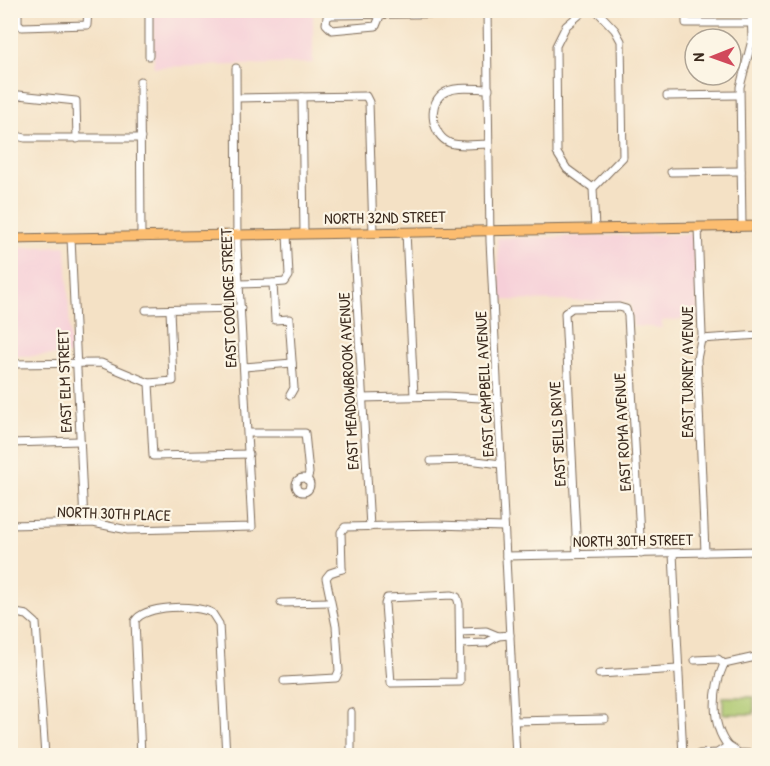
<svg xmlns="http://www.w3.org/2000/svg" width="770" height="766" viewBox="0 0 770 766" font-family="'Patrick Hand',sans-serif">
<rect width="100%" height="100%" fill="#fcf5e5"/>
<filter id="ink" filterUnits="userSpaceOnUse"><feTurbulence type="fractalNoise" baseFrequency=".0167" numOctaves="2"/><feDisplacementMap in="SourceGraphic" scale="12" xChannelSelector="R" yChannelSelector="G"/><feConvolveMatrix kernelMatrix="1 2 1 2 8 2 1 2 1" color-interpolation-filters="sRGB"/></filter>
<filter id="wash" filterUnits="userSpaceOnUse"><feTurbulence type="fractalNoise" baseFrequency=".008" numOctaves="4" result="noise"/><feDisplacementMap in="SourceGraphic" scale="24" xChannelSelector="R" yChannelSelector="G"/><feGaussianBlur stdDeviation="1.35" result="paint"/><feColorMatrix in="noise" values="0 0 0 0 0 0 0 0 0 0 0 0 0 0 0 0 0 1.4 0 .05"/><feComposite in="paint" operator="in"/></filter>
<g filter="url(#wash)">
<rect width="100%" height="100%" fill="#f4e1c5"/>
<!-- built -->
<g fill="#f6cfd8">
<path d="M153,11h160v52l-159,4z"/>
<path d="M693,234l5,84 -36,3v7l-29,-2 -3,-24 -130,-2 -3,-62z"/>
<path d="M66,246l5,109 -60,1v-108z"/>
</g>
<!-- green -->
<rect fill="#aac66c" stroke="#727845" stroke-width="1.5" x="723" y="697" width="31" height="17"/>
</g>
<g filter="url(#ink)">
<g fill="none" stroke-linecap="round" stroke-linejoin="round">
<!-- minor casing -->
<g stroke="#7c6a58" stroke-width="9">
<g id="minor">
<path d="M18,10v13l4,4 65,-2 1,-15"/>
<path d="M149,10v46"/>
<path d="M487,10l3,231 26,515"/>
<path d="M585,10l-19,16 -10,20 1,107 10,16 26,19"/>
<path d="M686,10v13h65"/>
<path d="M380,16l-4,10 -44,4 -6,-6 1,-7 4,-2 156,-2"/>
<path d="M140,81l1,155"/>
<path d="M667,96l72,-1"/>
<path d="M302,97l2,137"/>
<path d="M237,98l129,-2 3,6 4,131"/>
<path d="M10,109l9,-14 57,6 1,38"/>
<path d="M10,112l7,24 8,2h116"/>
<path d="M488,144c-12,0 -27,3 -38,-1 -18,-7 -23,-37 -8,-49 12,-9 33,-5 47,-5"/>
<path d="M671,172l70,-1"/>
<path d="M742,226l-2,-139 12,-47 -1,-30"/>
<path d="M698,227l4,108 -5,24 8,193"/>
<path d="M595,229l-2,-41 30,-31 -2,-116 -6,-11 -19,-20"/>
<path d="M406,232l8,164"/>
<path d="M353,233l17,294"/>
<path d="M287,234l2,42 -4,6 -12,1 2,37 14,-1 5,69 -4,7"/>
<path d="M71,238l13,285"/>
<path d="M240,284l33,-1"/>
<path d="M146,310l95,-2"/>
<path d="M170,310l3,71 -24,2 4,73 96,-2"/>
<path d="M701,339l59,-4"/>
<path d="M10,364l91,-1 48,20"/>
<path d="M244,367l48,-4"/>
<path d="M362,398l83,-2 53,3"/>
<path d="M248,433h57l4,40 -2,7"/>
<path d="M10,443l70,-2"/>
<path d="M431,461l37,-1 33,4"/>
<circle cx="303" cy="485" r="7"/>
<path d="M10,525l83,-2 35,7 124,-3 -15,-281 -1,-178"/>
<path d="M673,553l10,203"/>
<path d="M577,554l-12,-241 7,-5 47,-1 7,2 2,7 13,238"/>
<path d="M506,556l254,-5"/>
<path d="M342,569l-1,-37 4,-5 91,-2 68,2"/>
<path d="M452,595l5,2 2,7 1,78 -69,1 -6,-79 2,-6z"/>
<path d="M281,603l49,-1"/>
<path d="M10,612l17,3 9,8 9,133"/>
<path d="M460,632l26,-1 12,5 12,-1"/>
<path d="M460,644l26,-1 12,-7"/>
<path d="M695,660l23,-1 6,5"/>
<path d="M724,664c-11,24 -14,60 4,82"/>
<path d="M724,664l36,-8"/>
<path d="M599,674l79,-5"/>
<path d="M284,681l52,-3 3,-7 -3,-45 -10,-48 4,-5 12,-4"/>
<path d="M514,721l91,-2"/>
<path d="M699,754l18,-1 11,-7 11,7 21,1"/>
<path d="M141,756l-6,-135c9,-16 61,-17 77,-8l7,11 7,132"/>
<path d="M351,756v-44"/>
</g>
</g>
<!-- major casing -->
<g stroke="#7c6a58" stroke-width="11">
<path id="major" d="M10,239l750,-13"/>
</g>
<!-- minor -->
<use href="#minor" stroke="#fff" stroke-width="7"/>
<!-- major -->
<use href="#major" stroke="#fcbd6f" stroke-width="9"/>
</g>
</g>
<g text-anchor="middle" stroke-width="4.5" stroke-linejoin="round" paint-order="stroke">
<!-- street labels -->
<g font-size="16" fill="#3b2a1e" stroke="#fcf5e5">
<text transform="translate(385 217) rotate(-1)" y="6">NORTH 32ND STREET</text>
<text transform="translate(228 298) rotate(-92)" y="6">EAST COOLIDGE STREET</text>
<text transform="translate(687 372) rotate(-90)" y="6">EAST TURNEY AVENUE</text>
<text transform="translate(64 381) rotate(-92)" y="6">EAST ELM STREET</text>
<text transform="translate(348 381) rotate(-93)" y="6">EAST MEADOWBROOK AVENUE</text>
<text transform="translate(484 384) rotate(-93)" y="6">EAST CAMPBELL AVENUE</text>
<text transform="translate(622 432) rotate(-93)" y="6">EAST ROMA AVENUE</text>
<text transform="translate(557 434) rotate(-93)" y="6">EAST SELLS DRIVE</text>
<text transform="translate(114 513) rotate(2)" y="6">NORTH 30TH PLACE</text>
<text transform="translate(633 540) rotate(-1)" y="6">NORTH 30TH STREET</text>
</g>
</g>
<!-- margin -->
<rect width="770" height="766" fill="none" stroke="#fcf5e5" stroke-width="36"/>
<!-- north arrow -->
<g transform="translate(713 57) rotate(269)"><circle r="28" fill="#fcf5e5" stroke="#afa495" stroke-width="1.5"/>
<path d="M0-4.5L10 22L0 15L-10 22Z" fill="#d1495b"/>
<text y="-9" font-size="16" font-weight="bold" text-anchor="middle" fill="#3b2a1e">N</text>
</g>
</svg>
